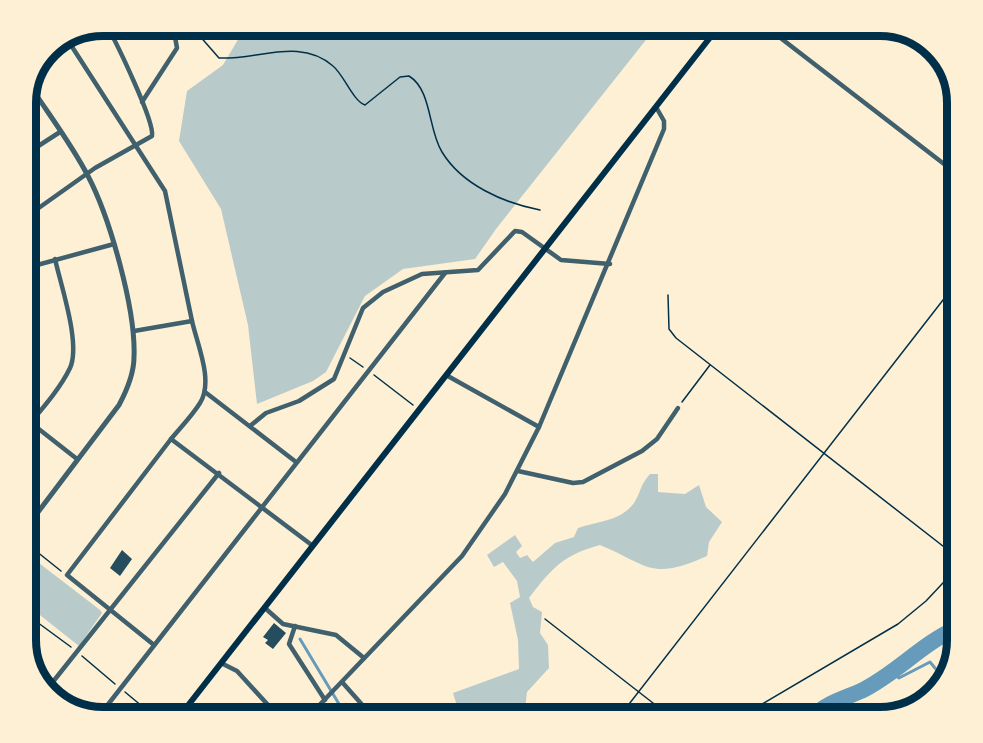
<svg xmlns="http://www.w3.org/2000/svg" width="983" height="743" viewBox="0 0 983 743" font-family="'Public Sans',sans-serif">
<rect width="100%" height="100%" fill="#fdf0d5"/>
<!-- green -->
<g fill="#b9caca">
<path d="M246,26h411l-161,203 -21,30 -72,10 -38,27 -39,76 -13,9 -56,23 -9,-79 -27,-116 -42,-68 8,-50 36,-26z"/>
<path d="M650,474h8v18l27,2 14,-9 7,22 16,15 -13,20 -2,14c-56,25 -57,10 -107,-11 -37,10 -48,23 -71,53l4,9 9,5 -2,21 8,12 1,23 -22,24 -3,25h-86l20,-8 -5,-16 66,-24 -1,-29 -8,-37 10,-6 -3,-16 -14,-19 -9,5 -7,-12 28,-20 7,11 -6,6 4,6 7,-3 6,7 22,-19 19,-6 4,-9c21,-7 43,-7 56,-25 7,-11 6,-18 16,-29z"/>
<path d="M26,553l74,57 2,3 -23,33 -53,-42z"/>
</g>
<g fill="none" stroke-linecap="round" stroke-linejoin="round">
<!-- stream -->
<g stroke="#669bbc" stroke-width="3">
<path d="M300,639l39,65 19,13"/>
<path d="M893,673l6,5 31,-16 14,17"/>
</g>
<!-- river -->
<path stroke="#669bbc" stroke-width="16" d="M813,717c13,-14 30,-18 48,-26 35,-17 60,-47 96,-63"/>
</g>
<!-- building -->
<g fill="#264d5e">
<path d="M122,550l10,9 -12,17 -10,-8z"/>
<path d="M274,623l12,10 -13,16 -8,-6 3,-3 -5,-3z"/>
</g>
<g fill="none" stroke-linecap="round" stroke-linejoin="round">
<!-- path -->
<g stroke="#003049" stroke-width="1.5">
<path d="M191,26l28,32c39,2 81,-21 114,8 11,9 20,35 32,39l35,-28 9,-1c23,14 19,54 33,76 20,33 62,51 98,58"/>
<path d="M668,295l1,34 7,9 281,219"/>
<path d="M350,358l13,9"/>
<path d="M374,375l39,30"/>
<path d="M682,402l28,-37"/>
<path d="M26,543l35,28"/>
<path d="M26,614l45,33"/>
<path d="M545,619l126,98"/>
<path d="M82,656l33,28"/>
<path d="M125,692l30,25"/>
<path d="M911,710l-3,-8 41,-37"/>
<path d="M619,717l338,-435"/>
<path d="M740,717l158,-93 28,-23 31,-33"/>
</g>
<!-- minor -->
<g stroke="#3f606c" stroke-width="4.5">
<path d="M765,26l192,148"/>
<path d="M67,39l98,152 27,130"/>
<path d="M142,102l35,-54 -2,-11 -8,-11"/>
<path d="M26,154l34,-22"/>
<path d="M26,217l69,-49 57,-32c3,-14 -36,-94 -45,-110"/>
<path d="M26,268l88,-24"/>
<path d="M134,331l58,-10c5,23 22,60 8,82 -8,13 -20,25 -29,36l142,107"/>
<path d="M446,375l93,52"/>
<path d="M205,392l91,70"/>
<path d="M26,419l51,40"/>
<path d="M250,426l16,-13 33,-12 35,-22 29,-71 20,-16 39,-18 56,-4 37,-39 7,1 39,28 49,4"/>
<path d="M26,428c15,-18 34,-39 44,-60 11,-24 -9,-82 -15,-109"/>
<path d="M518,471l55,12 10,-1 59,-31 15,-12 21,-31"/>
<path d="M265,608l18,16 53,11 28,23"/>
<path d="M295,626l-6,18 36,56"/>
<path d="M154,645l-87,-70 104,-136"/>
<path d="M221,663l16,8 42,46"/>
<path d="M342,682l31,35"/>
<path d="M48,688l171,-215"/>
<path d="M99,716l346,-443"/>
<path d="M308,717l154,-161 43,-62 34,-67 125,-298v-8l-8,-14"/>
</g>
<!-- tertiary -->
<path stroke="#3f606c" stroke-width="5" d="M26,528l93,-123c8,-15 15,-31 15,-48 2,-47 -24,-139 -46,-181 -16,-31 -38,-60 -57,-89"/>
<!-- secondary -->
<path stroke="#003049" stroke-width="6" d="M179,717l540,-691"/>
</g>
<!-- crop -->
<path d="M0 0H983V743H0ZM103 36H880A67 67 0 0 1 947 103V640A67 67 0 0 1 880 707H103A67 67 0 0 1 36 640V103A67 67 0 0 1 103 36Z" fill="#fdf0d5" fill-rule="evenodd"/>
<path fill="none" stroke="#003049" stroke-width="8" d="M103 36H880A67 67 0 0 1 947 103V640A67 67 0 0 1 880 707H103A67 67 0 0 1 36 640V103A67 67 0 0 1 103 36Z"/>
</svg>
